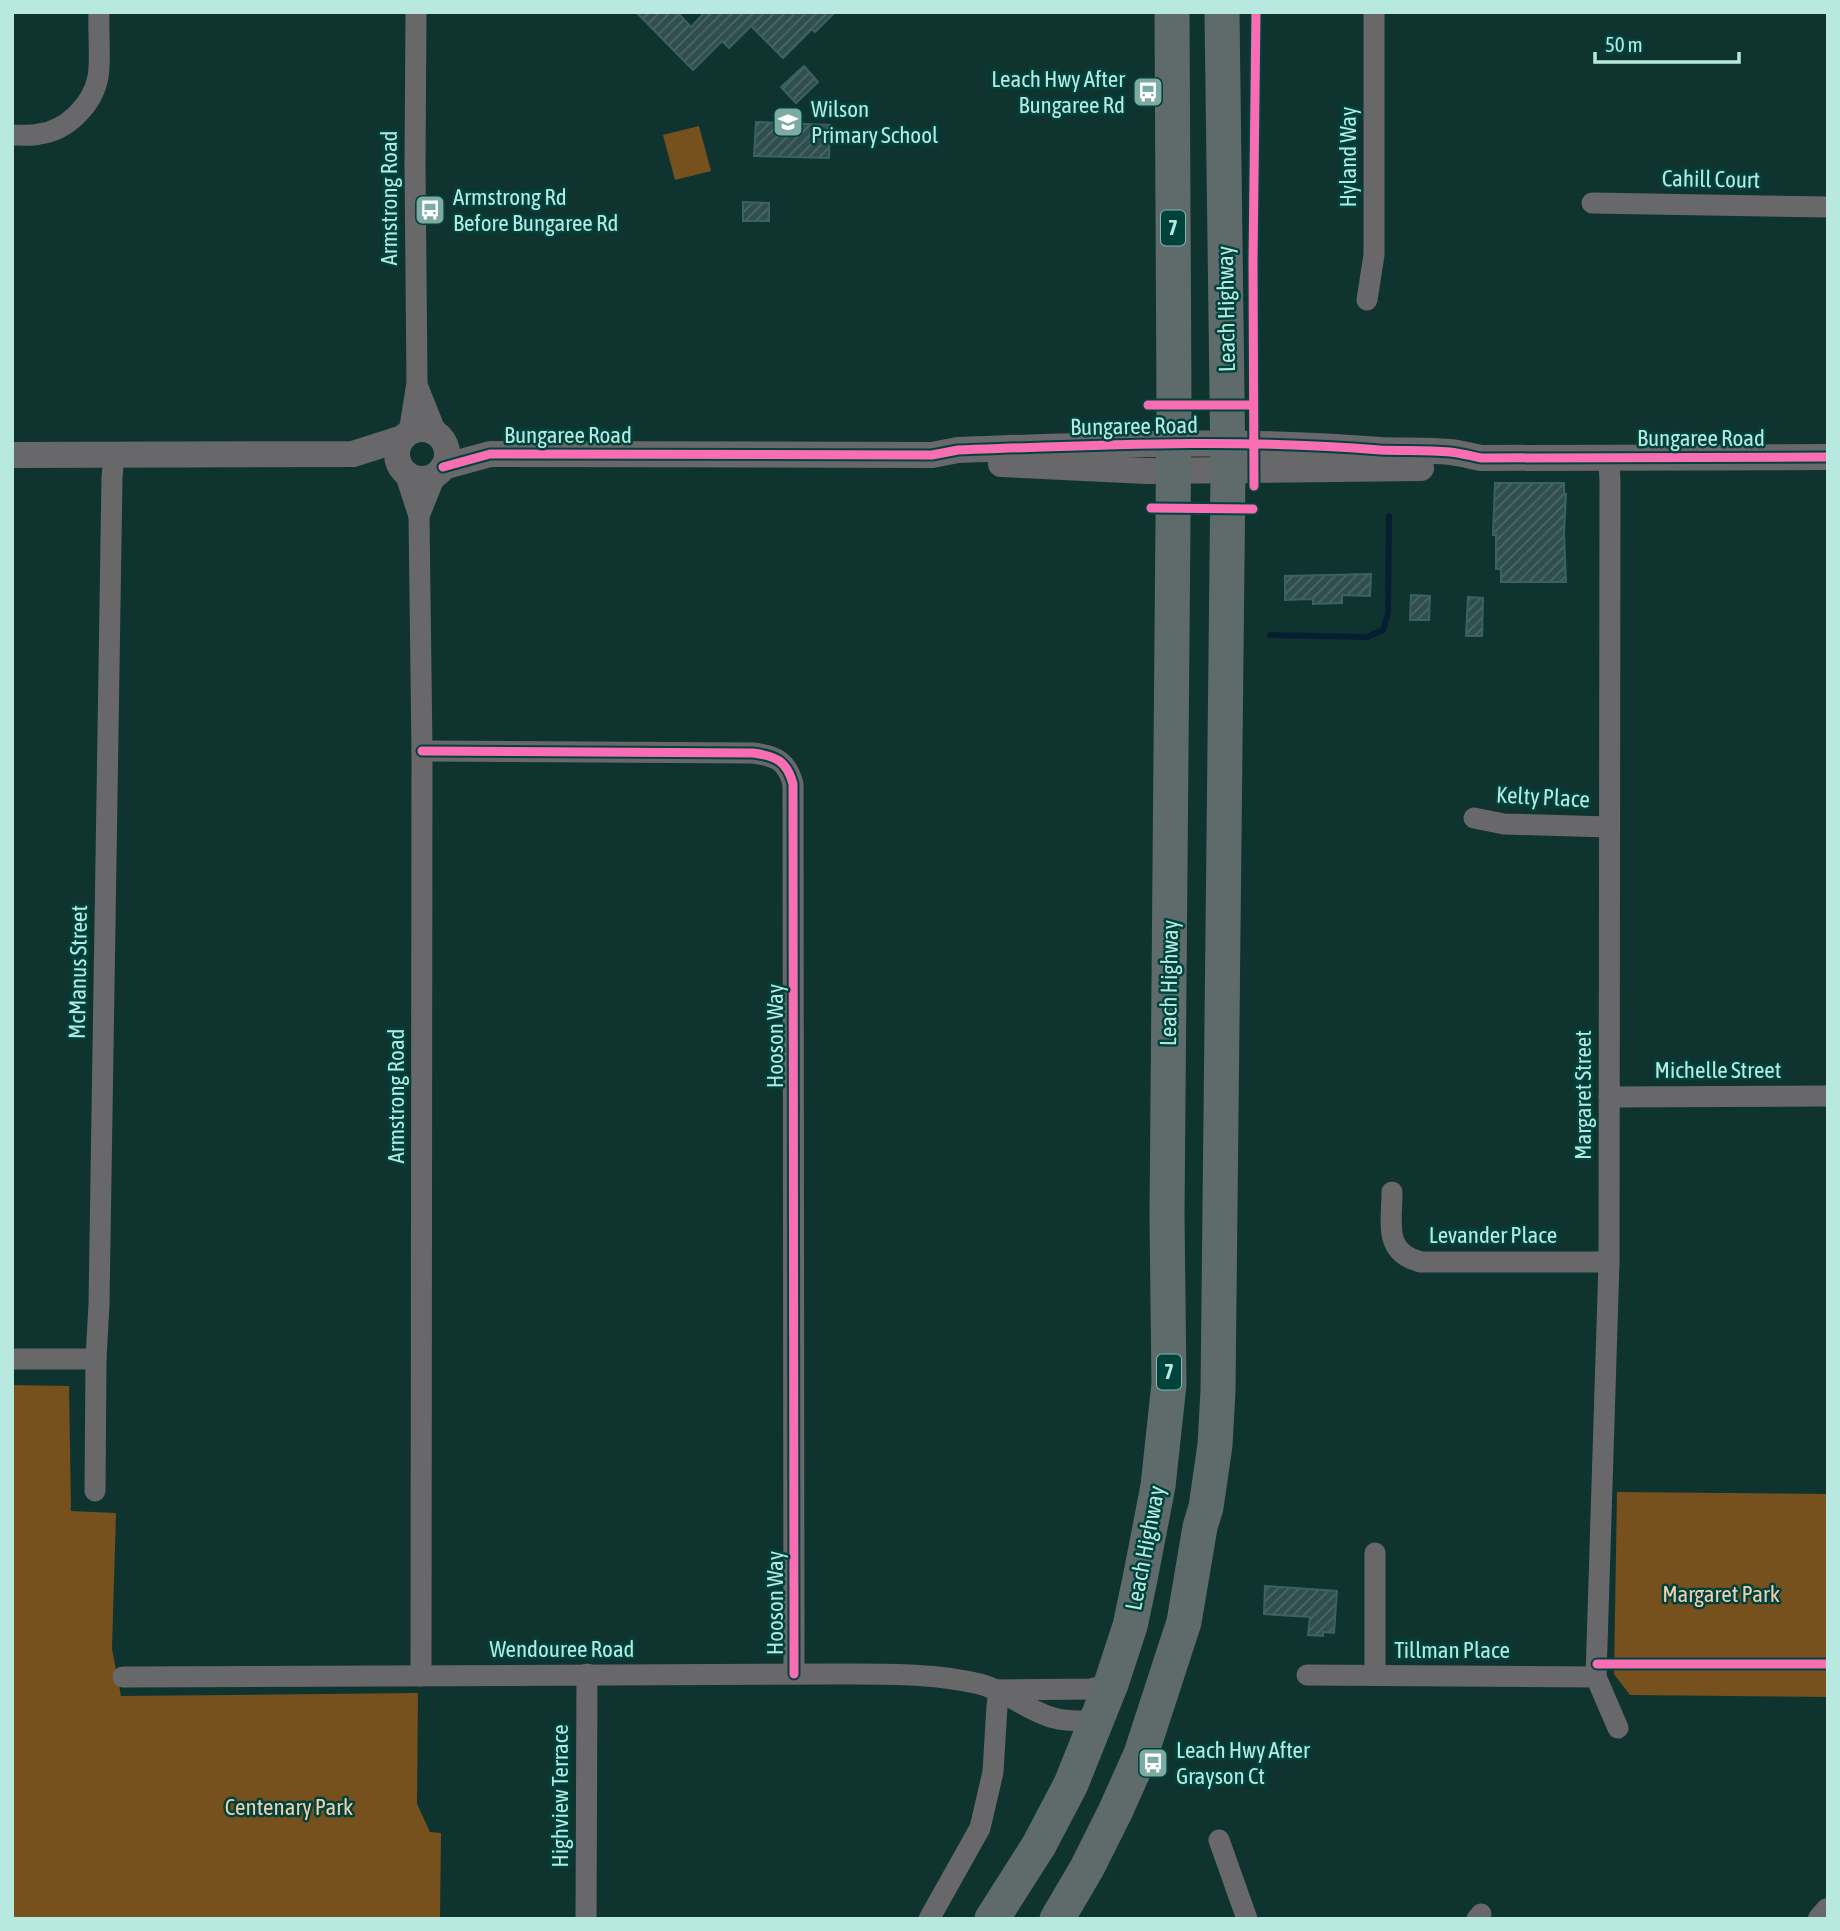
<svg xmlns="http://www.w3.org/2000/svg" width="1840" height="1931" viewBox="0 0 1840 1931" font-family="'Asap Condensed',sans-serif">
<defs>
<pattern id="building-hatch" width="6" height="6" patternUnits="userSpaceOnUse" patternTransform="scale(1.75)"><rect width="6" height="6" fill="#304e4e"/><path d="M-1 1l2-2M0 6l6-6M5 7l2-2" fill="none" stroke="#4c6867"/></pattern>
</defs>
<rect width="100%" height="100%" fill="#0f3430"/>
<!-- green -->
<g fill="#76501d">
<path d="M699,126l12,45 -36,9 -12,-45z"/>
<path d="M12,1385l57,1 2,125 45,2 -4,136 9,47 297,-3 -1,111 13,28 11,1 -1,86h-428z"/>
<path d="M1617,1492l211,2v203l-198,-2 -16,-21z"/>
</g>
<g fill="none" stroke-linecap="round" stroke-linejoin="round">
<!-- stream -->
<path stroke="#061f30" stroke-width="6" d="M1270,635l97,2 16,-7 5,-16 1,-98"/>
</g>
<!-- building -->
<g fill="url(#building-hatch)" stroke="#3a6262" stroke-width="2">
<path d="M636,12h41l14,15 14,-15h130l-20,20 -3,-3 -29,29 -32,-32 -22,22 -7,-7 -29,29z"/>
<path d="M804,66l14,16 -22,21 -15,-16z"/>
<path d="M756,122l74,3 -1,33 -75,-2z"/>
<path d="M743,202l26,1v18h-26z"/>
<path d="M1495,483h69v11h2l-2,38 2,50h-65v-13h-5v-34h-3z"/>
<path d="M1371,574l-1,22 -28,-1v8l-29,1v-5l-28,1v-24z"/>
<path d="M1411,595l19,1 -1,24h-19z"/>
<path d="M1468,597l15,1 -1,38h-16z"/>
<path d="M1265,1586l72,5 -3,42 -11,-1v4l-15,-1 2,-18 -46,-3z"/>
</g>
<g fill="none" stroke-linecap="round" stroke-linejoin="round">
<!-- minor -->
<g stroke="#68686a" stroke-width="21">
<path d="M12,135c9,0 19,1 27,-1 28,-3 54,-30 59,-57 3,-16 0,-47 1,-65"/>
<path d="M1592,203l236,4"/>
<path d="M1367,300l7,-45v-243"/>
<path d="M417,385l20,50"/>
<path d="M409,433l8,-50 -2,-219 1,-152"/>
<path d="M1609,458l1,25 -1,779 -13,415 22,51"/>
<path d="M405,473l14,43 3,235 -1,925"/>
<path d="M419,516l16,-40"/>
<path d="M422,751l331,2c23,3 34,8 40,31l1,890"/>
<path d="M1474,818l30,6 105,3"/>
<path d="M1609,1097l219,-1"/>
<path d="M1392,1192c0,31 -9,61 29,70h188"/>
<path d="M12,1359h84"/>
<path d="M95,1491l1,-132 3,-55 13,-826 2,-24"/>
<path d="M1375,1553v122"/>
<path d="M1307,1675l289,2"/>
<path d="M123,1677l716,-3c47,0 95,-1 141,10 27,7 47,27 74,34 14,4 28,3 43,3"/>
<path d="M999,1690l92,-1 20,-5"/>
<path d="M1219,1840l28,79"/>
<path d="M586,1919l1,-245"/>
<path d="M929,1919l51,-91 13,-56 4,-66 2,-16"/>
<path d="M1477,1919l4,-5"/>
</g>
<!-- tertiary -->
<g stroke="#68686a" stroke-width="26">
<circle cx="422" cy="454" r="25"/>
<path d="M12,455l341,-1 50,-16"/>
<path d="M1001,464l145,7 275,-3"/>
<path d="M443,467l47,-13 442,1 26,-5c141,-5 282,-12 422,0 23,1 47,0 70,2 10,1 21,4 31,6l347,-1"/>
<path d="M1821,1919l7,-8"/>
</g>
<!-- trunk -->
<g stroke="#5e6b6a" stroke-width="35">
<path d="M992,1919l47,-74 32,-61 40,-100 19,-58 10,-47 18,-93 11,-102 -2,-169 7,-810 -2,-393"/>
<path d="M1057,1919l30,-51 28,-56 26,-58 43,-132 16,-95 6,-20 9,-62 3,-54 10,-921 -6,-458"/>
</g>
<!-- cycleway casing -->
<g stroke="#00433d" stroke-width="13">
<g id="cycleway">
<path d="M1148,405h105"/>
<path d="M443,467l47,-13 442,1 26,-5c141,-5 282,-12 422,0 23,1 47,0 70,2 10,1 21,4 31,6l347,-1"/>
<path d="M1254,486l-1,-225 3,-249"/>
<path d="M1151,508l102,1"/>
<path d="M422,751l331,2c23,3 34,8 40,31l1,890"/>
<path d="M1597,1664h231"/>
</g>
</g>
<!-- cycleway -->
<use href="#cycleway" stroke="#f96db3" stroke-width="9"/>
</g>
<!-- icons -->
<defs>
<g id="bus-square" transform="scale(1.575)"><rect x="-9" y="-9" width="18" height="18" rx="4" fill="#7daaa3" stroke="#00433d"/><path d="M-5-6H5V4H4V6H2V4H-2V6H-4V4H-5ZM-3.5-4V0h7V-4ZM-3.5 1.2v1.5H-2V1.2ZM2 1.2v1.5H3.5V1.2Z" fill="#fff"/></g>
<g id="school-square" transform="scale(1.575)"><rect x="-9" y="-9" width="18" height="18" rx="4" fill="#7daaa3" stroke="#00433d"/><path d="M0-5L7-2L0 1L-7-2ZM-4 1L0 2.5L4 1V4Q0 6-4 4Z" fill="#fff"/></g>
</defs>
<g fill-rule="evenodd">
<use href="#bus-square" x="1148" y="92"/>
<use href="#school-square" x="788" y="122"/>
<use href="#bus-square" x="430" y="210"/>
<use href="#bus-square" x="1153" y="1763"/>
</g>
<g text-anchor="middle" stroke-width="5" stroke-linejoin="round" paint-order="stroke">
<!-- shield labels -->
<g fill="#00433d" stroke="#81b7b0" stroke-width="2">
<rect x="1161" y="210.5" width="24" height="35" rx="5"/>
<rect x="1157" y="1354.5" width="24" height="35" rx="5"/>
</g>
<g font-size="21" font-weight="bold" fill="#b8e9e1">
<text x="1173" y="235">7</text>
<text x="1169" y="1379">7</text>
</g>
<!-- poi labels -->
<g font-size="23" fill="#b8e9e1" stroke="#00433d" text-anchor="start">
<text x="1125" y="87" text-anchor="end">Leach Hwy After<tspan x="1125" dy="26">Bungaree Rd</tspan></text>
<text x="811" y="117">Wilson<tspan x="811" dy="26">Primary School</tspan></text>
<text x="453" y="205">Armstrong Rd<tspan x="453" dy="26">Before Bungaree Rd</tspan></text>
<text x="1176" y="1758">Leach Hwy After<tspan x="1176" dy="26">Grayson Ct</tspan></text>
</g>
<!-- street labels -->
<g font-size="23" fill="#b8e9e1" stroke="#00433d">
<text transform="translate(1348 157) rotate(-90)" y="8">Hyland Way</text>
<text transform="translate(1711 179) rotate(1)" y="8">Cahill Court</text>
<text transform="translate(389 198) rotate(-90)" y="8">Armstrong Road</text>
<text transform="translate(1226 309) rotate(-91)" y="8">Leach Highway</text>
<text transform="translate(1134 426) rotate(-1)" y="8">Bungaree Road</text>
<text x="568" y="443">Bungaree Road</text>
<text x="1701" y="446">Bungaree Road</text>
<text transform="translate(1543 797) rotate(3)" y="8">Kelty Place</text>
<text transform="translate(78 972) rotate(-89)" y="8">McManus Street</text>
<text transform="translate(1169 983) rotate(-89)" y="8">Leach Highway</text>
<text transform="translate(775 1036) rotate(-90)" y="8">Hooson Way</text>
<text x="1718" y="1078">Michelle Street</text>
<text transform="translate(1583 1095) rotate(-90)" y="8">Margaret Street</text>
<text transform="translate(396 1096) rotate(-90)" y="8">Armstrong Road</text>
<text x="1493" y="1243">Levander Place</text>
<text transform="translate(1145 1548) rotate(-79)" y="8">Leach Highway</text>
<text transform="translate(775 1603) rotate(-90)" y="8">Hooson Way</text>
<text x="562" y="1657">Wendouree Road</text>
<text x="1452" y="1658">Tillman Place</text>
<text transform="translate(560 1796) rotate(-90)" y="8">Highview Terrace</text>
</g>
<!-- park labels -->
<g font-size="23" fill="#f3cfae" stroke="#00433d">
<text x="1721" y="1602">Margaret Park</text>
<text x="289" y="1815">Centenary Park</text>
</g>
</g>
<!-- border -->
<rect width="1840" height="1931" fill="none" stroke="#b8e9e1" stroke-width="28"/>
<!-- scale -->
<path d="M1595 52v10h144v-10" fill="none" stroke="#b8e9e1" stroke-width="3.5"/>
<text x="1605" y="52" font-size="21" fill="#b8e9e1" stroke="#00433d" stroke-width="5" paint-order="stroke">50 m</text>
</svg>
